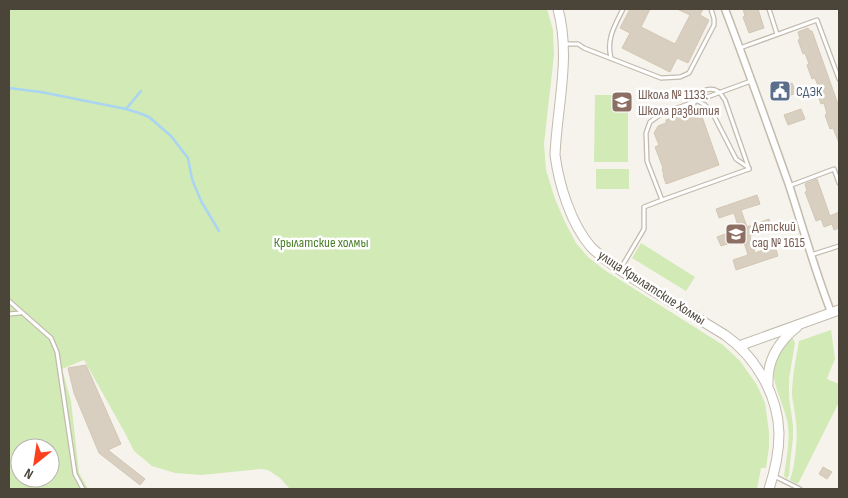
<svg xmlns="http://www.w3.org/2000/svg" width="848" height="498" viewBox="0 0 848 498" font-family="'Sofia Sans Condensed',sans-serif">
<rect width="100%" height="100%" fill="#f6f3ec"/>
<!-- green -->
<g fill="#d2eab5" fill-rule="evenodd">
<path d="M9,9h538l6,21 1,25 -10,89 2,26 9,29 9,21 12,23 12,14 18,14 117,74 17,16 17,24 8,18 4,29v15l-3,21h-5l-4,21h-467l-10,-11 -12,-8 -8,-1 -59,6 -26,-2 -23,-7 -18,-15 -9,-18 -41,-73 -22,9 9,32 8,72 9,16h-79zM20,448h30v30h-30z"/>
<path d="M595,95h33v67h-34z"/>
<rect x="596" y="169" width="33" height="20"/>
<path d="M641,243l54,34 -9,14 -54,-33z"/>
<path d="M831,330l4,29 -6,14 -2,6 12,5v18l-40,80 -2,2 -7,-4c5,-13 8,-43 6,-58 -1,-9 -3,-18 -4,-27 0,-18 4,-36 7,-54z"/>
<path d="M792,337l3,6 -6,36v18l4,28v13l-3,26 -1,11 -2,4 -3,-3c2,-16 6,-34 4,-50 -2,-20 -23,-53 -12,-72 3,-6 11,-12 16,-17z"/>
</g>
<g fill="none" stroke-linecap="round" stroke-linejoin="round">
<!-- stream -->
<g stroke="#a9d4f2" stroke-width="2.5">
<path d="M9,88l32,4 85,17 15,-18"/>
<path d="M126,109l13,4 10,4 22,19 17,22 4,21 9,22 18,30"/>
</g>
</g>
<!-- building -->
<g fill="#d8cfc1" stroke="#d3c7b4">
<path d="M630,9h20l-9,18 34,17 15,-29 -13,-6h26l-3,6 9,5 -21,43 -11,-5 -7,14 -48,-24 8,-15 -10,-5z"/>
<path d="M743,9h15l6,19 -15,5 -6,-16 2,-1z"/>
<path d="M808,28l2,3h2l27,76v36l-6,-15 -3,1 -5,-14 2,-1 -3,-11 -3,1 -5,-14 3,-1 -4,-11 -3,1 -5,-14 2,-1 -4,-11 -2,1 -5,-14 2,-1 -2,-7z"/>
<path d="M792,83l4,10 -17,7 -4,-10z"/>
<path d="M699,108l20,57 -53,19 -3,-9h1l-2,-6 1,-1 -8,-21 4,-2 -5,-12 4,-7 8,-3v-3l26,-9 2,2h3z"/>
<path d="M801,109l4,10 -17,6 -4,-10z"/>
<path d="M817,179l13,37 9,-4v16l-5,2 -2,-6 -8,3 -3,-8 -5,2 -11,-29 2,-1 -2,-7z"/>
<path d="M757,195l3,9 -19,6 6,17 22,-8 3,10 -22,7 5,17 20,-7 3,10 -42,14 -3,-10 15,-5 -5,-16 -22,7 -4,-9 22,-8 -5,-16 -15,5 -3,-9z"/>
<path d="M86,365l35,79 -13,6 37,29 -5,6 -41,-32 -25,-60 -6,-25z"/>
<path d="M823,467l9,5 -5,7 -8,-5z"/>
</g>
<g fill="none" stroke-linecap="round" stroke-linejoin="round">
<!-- service casing -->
<g stroke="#c2bbae" stroke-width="5.5">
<g id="service">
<path d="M769,9l8,25"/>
<path d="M564,44h14l6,4 77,30 19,-1 9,-4 25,-48v-6l-3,-10"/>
<path d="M740,48l77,-28 22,59"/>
<path d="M611,58c-5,-19 4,-33 12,-49"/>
<path d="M698,101l7,4 8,9 23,45 13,9"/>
<path d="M695,110c-1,-3 -2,-5 -1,-8 2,-11 18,-17 26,-9 2,2 3,5 5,7l24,69"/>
<path d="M789,186l45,-17 5,14"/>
<path d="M662,200l87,-31"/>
<path d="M811,255l28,-9"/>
<path d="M621,268l23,-39v-22l18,-7 -15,-39 -1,-28 4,-11 11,-8 90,-33"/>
<path d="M9,301l42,37 6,14 18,122 8,15"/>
<path d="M9,314l11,-1"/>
<path d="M774,476l26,13"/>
</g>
</g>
<!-- minor casing -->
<g stroke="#c2bbae" stroke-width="9">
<path id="minor" d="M725,9c22,58 43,117 64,176 14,43 26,86 42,127"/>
</g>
<!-- tertiary casing -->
<g stroke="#c2bbae" stroke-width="11">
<g id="tertiary">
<path d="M558,9c13,48 -1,98 -3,146 4,30 16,69 36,92 17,17 39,29 59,42 25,15 50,31 75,46 31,22 53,60 54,98 0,19 -4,38 -10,56"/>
<path d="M739,346l100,-36"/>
<path d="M768,384c-1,-24 10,-42 29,-57"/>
</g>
</g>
<!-- service -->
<use href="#service" stroke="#fff" stroke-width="3"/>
<!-- minor -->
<use href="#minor" stroke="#fff" stroke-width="6"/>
<!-- tertiary -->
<use href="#tertiary" stroke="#fff" stroke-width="9"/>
</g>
<!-- icons -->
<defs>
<g id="civic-square" transform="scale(1.125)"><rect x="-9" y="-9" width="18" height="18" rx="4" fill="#5c6f8a" stroke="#fff"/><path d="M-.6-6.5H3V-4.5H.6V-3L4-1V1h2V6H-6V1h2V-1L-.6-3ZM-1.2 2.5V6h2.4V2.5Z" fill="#fff"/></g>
<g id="school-square" transform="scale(1.125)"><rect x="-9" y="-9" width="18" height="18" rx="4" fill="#8d6e63" stroke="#fff"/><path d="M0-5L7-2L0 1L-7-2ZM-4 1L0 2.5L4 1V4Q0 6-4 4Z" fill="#fff"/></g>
</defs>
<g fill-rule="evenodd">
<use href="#civic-square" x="780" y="91"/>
<use href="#school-square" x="622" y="102"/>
<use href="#school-square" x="736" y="234"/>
</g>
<g text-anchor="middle" stroke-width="5" stroke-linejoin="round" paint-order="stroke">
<!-- service labels -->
<g font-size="14" fill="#4e5e75" stroke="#fff" text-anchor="start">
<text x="796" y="96">СДЭК</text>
</g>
<!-- education labels -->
<g font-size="14" fill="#785e54" stroke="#fff" text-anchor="start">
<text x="638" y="99">Школа № 1133.<tspan x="638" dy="16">Школа развития</tspan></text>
<text x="752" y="231">Детский<tspan x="752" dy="16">сад № 1615</tspan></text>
</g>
<!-- park labels -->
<g font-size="14" fill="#4a7f2a" stroke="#fff">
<text x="321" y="247">Крылатские холмы</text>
</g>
<!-- street labels -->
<g font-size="14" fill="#4b4439" stroke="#fff">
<text transform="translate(652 287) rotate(33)" y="5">улица Крылатские Холмы</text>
</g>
</g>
<!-- border -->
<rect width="848" height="498" fill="none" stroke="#4b4439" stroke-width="20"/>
<!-- north arrow -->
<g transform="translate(35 463) rotate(210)"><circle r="24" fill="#ffffff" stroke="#b7b4b0"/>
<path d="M0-4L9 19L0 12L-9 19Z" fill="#fc3f1d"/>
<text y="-8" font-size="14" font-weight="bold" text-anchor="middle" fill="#4b4439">N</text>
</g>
</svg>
